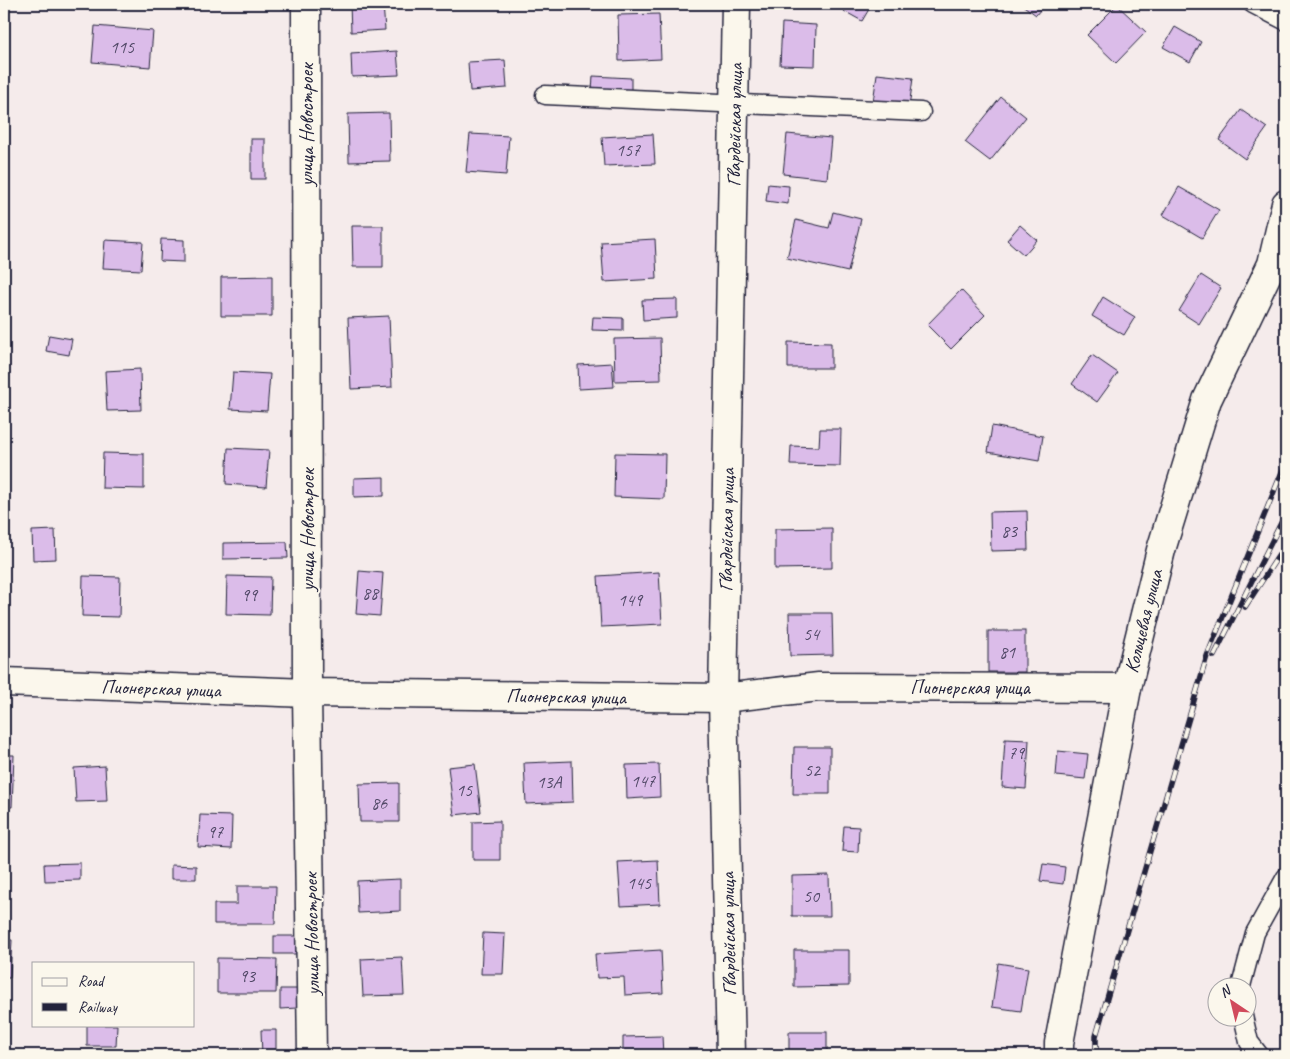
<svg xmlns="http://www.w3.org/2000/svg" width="1290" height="1059" viewBox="0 0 1290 1059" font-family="Caveat,sans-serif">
<rect width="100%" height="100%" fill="#f5ebeb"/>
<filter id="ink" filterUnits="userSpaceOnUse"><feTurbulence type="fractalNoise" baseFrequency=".02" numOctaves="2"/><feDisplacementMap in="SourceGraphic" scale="10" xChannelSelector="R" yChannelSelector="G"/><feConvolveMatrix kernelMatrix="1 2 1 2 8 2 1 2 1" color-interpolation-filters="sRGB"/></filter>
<g filter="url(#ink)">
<!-- building -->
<g fill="#dbbce9" stroke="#22223b">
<path d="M350,4h33l2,26 -34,2z"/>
<path d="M848,4h24l-10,17 -18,-10z"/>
<path d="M1021,4h24l-9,11z"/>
<path d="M1117,5l29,27 -30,31 -29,-28z"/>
<path d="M659,14l2,45 -42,2 -1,-46z"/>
<path d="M782,23l34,2 -1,41 -35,-1z"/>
<path d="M95,26l58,5 -3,36 -58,-5z"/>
<path d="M1175,27l26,15 -11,20 -27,-15z"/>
<path d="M397,51l2,24 -47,2 -1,-23z"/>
<path d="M505,60l2,28 -37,3 -2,-29z"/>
<path d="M877,74l36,4 -4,29 -36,-5z"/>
<path d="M593,76l38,2v14l-39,-1z"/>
<path d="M1001,97l25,20 -36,44 -25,-19z"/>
<path d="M1241,110l26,18 -22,31 -26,-19z"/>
<path d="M389,113l1,48 -41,1 -1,-48z"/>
<path d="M470,134l39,2 -3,39 -40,-3z"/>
<path d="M653,134l2,30 -51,2 -2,-29z"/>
<path d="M787,134l44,4 -4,41 -44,-5z"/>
<rect x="251" y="139" width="14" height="40"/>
<path d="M768,184l21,2 -1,18 -22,-3z"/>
<path d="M1179,187l40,23 -17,28 -39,-23z"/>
<path d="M833,212l28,7 -13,53 -61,-14 9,-38 33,8z"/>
<path d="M1020,225l17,15 -13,15 -17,-15z"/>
<path d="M352,226h31v41h-30z"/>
<path d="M161,239l23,1v22l-24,-1z"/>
<path d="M655,239l2,40 -53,3 -3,-40z"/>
<path d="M105,240l38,2 -2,28 -38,-2z"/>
<path d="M1201,275l20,13 -22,36 -20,-13z"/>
<path d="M272,276v40h-51v-39z"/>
<path d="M961,290l24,25 -34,34 -24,-24z"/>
<path d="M1103,297l32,20 -11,18 -32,-19z"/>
<path d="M677,299v19l-34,2 -1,-20z"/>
<path d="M389,316l3,71 -41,2 -3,-71z"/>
<path d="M593,317l30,1v13l-31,-1z"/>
<path d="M49,335l23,4 -3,16 -23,-4z"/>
<path d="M660,338l1,42 -46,1 -1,-42z"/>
<path d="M788,342l43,1v25h-43z"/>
<path d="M1092,355l26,18 -21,29 -25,-18z"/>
<path d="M612,363l2,24 -35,2 -1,-24z"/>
<path d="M140,369l1,41 -34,1 -2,-40z"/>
<path d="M233,372l37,2 -3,37 -37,-2z"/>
<path d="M992,426l51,10 -4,25 -51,-9z"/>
<path d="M820,429h21l-1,37 -50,-1 1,-19 28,1z"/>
<path d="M228,448l41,2 -3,37 -40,-3z"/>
<path d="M103,453l41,1v35l-42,-1z"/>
<path d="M615,453l50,1 -1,45 -50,-2z"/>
<path d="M384,477v19l-30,1v-19z"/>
<path d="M1027,511l1,39 -37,1 -1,-39z"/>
<path d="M832,528v40l-57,1v-40z"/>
<path d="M55,530l1,29 -23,1 -1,-29z"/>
<path d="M287,542l1,16 -65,1v-16z"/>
<path d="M359,571l24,2 -3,43 -24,-2z"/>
<path d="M659,572l3,52 -61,3 -3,-51z"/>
<path d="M83,576l37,1 -1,40 -37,-1z"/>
<path d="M227,576l44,1 -1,38 -44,-1z"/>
<path d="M789,613h43l1,42 -43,1z"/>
<rect x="988" y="631" width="37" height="41"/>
<path d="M1005,739l24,1 -3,49 -24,-2z"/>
<path d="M794,747h36v47h-37z"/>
<path d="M1058,751l30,3 -3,25 -29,-3z"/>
<path d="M4,755h10l-2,52h-8z"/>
<path d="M572,761l1,41 -47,2 -2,-41z"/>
<path d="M475,764l6,48 -27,3 -6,-48z"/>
<path d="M659,764l1,33 -33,2 -1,-34z"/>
<path d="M105,766l2,35 -31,1 -2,-34z"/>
<path d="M399,783v39h-39l-1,-38z"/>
<path d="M200,815l32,1 -1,33 -33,-2z"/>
<path d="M500,821v39h-27v-38z"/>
<path d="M844,826l15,1 -1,25 -16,-1z"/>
<path d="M658,860l2,44 -39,2 -3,-44z"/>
<path d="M80,863v17l-35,1 -1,-17z"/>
<path d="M1043,864l22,3 -2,17 -23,-3z"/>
<path d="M171,865l25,1v13h-25z"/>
<path d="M829,875l1,41h-38v-40z"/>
<path d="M400,879v32l-42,2 -1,-32z"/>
<path d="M237,886h39l-1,38h-61v-20h23z"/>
<path d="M483,933l22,1 -2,40h-22z"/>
<rect x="274" y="936" width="22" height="18"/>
<path d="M4,940h8l-2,38h-6z"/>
<path d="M661,950l2,43 -38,2 -1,-18 -27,1 -2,-24z"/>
<path d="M794,950h55v36l-55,1z"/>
<path d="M402,957l2,38 -41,1 -2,-37z"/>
<path d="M217,958l60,1 -1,34h-59z"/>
<path d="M998,963l30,5 -7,43 -29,-4z"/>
<path d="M280,989h17v19l-17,1z"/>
<path d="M87,1025h30l-1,21h-29z"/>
<path d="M261,1030h15v25h-14z"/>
<rect x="789" y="1032" width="38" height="23"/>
<path d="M662,1036l1,19h-40v-18z"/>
</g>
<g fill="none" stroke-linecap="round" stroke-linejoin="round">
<!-- service casing -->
<g stroke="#22223b" stroke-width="21">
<g id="service">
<path d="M1253,4l33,17"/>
<path d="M545,95l376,17"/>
<path d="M1241,986l14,-53 31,-56"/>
<path d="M1243,1016l6,26 10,13"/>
</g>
</g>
<!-- minor casing -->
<g stroke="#22223b" stroke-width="31">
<g id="minor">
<path d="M306,4l1,689 5,362"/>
<path d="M4,682l303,11 416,5 96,-11 308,1"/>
<path d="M1059,1055v-12l68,-355 34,-138 46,-150 65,-136 14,-60"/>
</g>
</g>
<!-- secondary casing -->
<g stroke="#22223b" stroke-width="31">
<path id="secondary" d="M731,1055l-8,-357 13,-694"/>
</g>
<!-- service -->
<use href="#service" stroke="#fbf7ec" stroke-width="18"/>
<!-- minor -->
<use href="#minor" stroke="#fbf7ec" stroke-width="28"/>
<!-- secondary -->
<use href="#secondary" stroke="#fbf7ec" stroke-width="28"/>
<!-- rail casing -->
<g stroke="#22223b" stroke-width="5.5">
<g id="rail">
<path d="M1245,607l41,-63"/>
<path d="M1214,656l72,-143"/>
<path d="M1096,1055v-19l111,-380 79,-194"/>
</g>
</g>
<!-- rail -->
<use href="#rail" stroke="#fbf7ec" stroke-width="4" stroke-dasharray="11" stroke-linecap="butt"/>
</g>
</g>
<g text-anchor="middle" stroke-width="4" stroke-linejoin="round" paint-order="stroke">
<!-- number labels -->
<g font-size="18" fill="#504866">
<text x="122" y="53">115</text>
<text x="628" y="156">157</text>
<text x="1009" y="537">83</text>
<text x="370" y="599">88</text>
<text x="249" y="601">99</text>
<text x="630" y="606">149</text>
<text x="811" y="640">54</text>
<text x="1007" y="658">81</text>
<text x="1016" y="759">79</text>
<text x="812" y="776">52</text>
<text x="643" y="787">147</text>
<text x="549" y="788">13А</text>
<text x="464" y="796">15</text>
<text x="379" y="809">86</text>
<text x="215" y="838">97</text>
<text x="639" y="889">145</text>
<text x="811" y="902">50</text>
<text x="247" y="982">93</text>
</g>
<!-- street labels -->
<g font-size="20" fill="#22223b" stroke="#fbf7ec">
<text transform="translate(306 125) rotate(-90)" y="7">улица Новостроек</text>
<text transform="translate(734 125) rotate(-89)" y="7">Гвардейская улица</text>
<text transform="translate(307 530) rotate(-90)" y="7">улица Новостроек</text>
<text transform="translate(726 530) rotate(-89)" y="7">Гвардейская улица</text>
<text transform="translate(1143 621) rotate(-76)" y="7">Кольцевая улица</text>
<text x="970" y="694">Пионерская улица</text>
<text transform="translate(161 688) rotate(2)" y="7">Пионерская улица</text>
<text transform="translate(566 696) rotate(1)" y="7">Пионерская улица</text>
<text transform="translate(311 934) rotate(-91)" y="7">улица Новостроек</text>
<text transform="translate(728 934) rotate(-91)" y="7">Гвардейская улица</text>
</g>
</g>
<!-- margin -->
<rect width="1290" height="1059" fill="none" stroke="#fbf7ec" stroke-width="20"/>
<rect x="10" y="10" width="1270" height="1039" fill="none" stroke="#22223b" stroke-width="2" filter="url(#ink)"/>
<!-- legend -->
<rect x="32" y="962" width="162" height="65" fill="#fbf7ec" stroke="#a4a2a5"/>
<rect x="42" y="978" width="25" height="8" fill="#fbf7ec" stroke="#a4a2a5"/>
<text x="78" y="986" font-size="15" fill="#22223b">Road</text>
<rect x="42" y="1003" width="25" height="8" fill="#22223b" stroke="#a4a2a5"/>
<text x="78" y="1012" font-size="15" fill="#22223b">Railway</text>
<!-- north arrow -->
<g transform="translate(1232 1002) rotate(325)"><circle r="24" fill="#fbf7ec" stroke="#a4a2a5"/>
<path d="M0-4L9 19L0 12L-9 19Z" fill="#d1495b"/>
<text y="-8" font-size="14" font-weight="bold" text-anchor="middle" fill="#22223b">N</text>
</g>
</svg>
